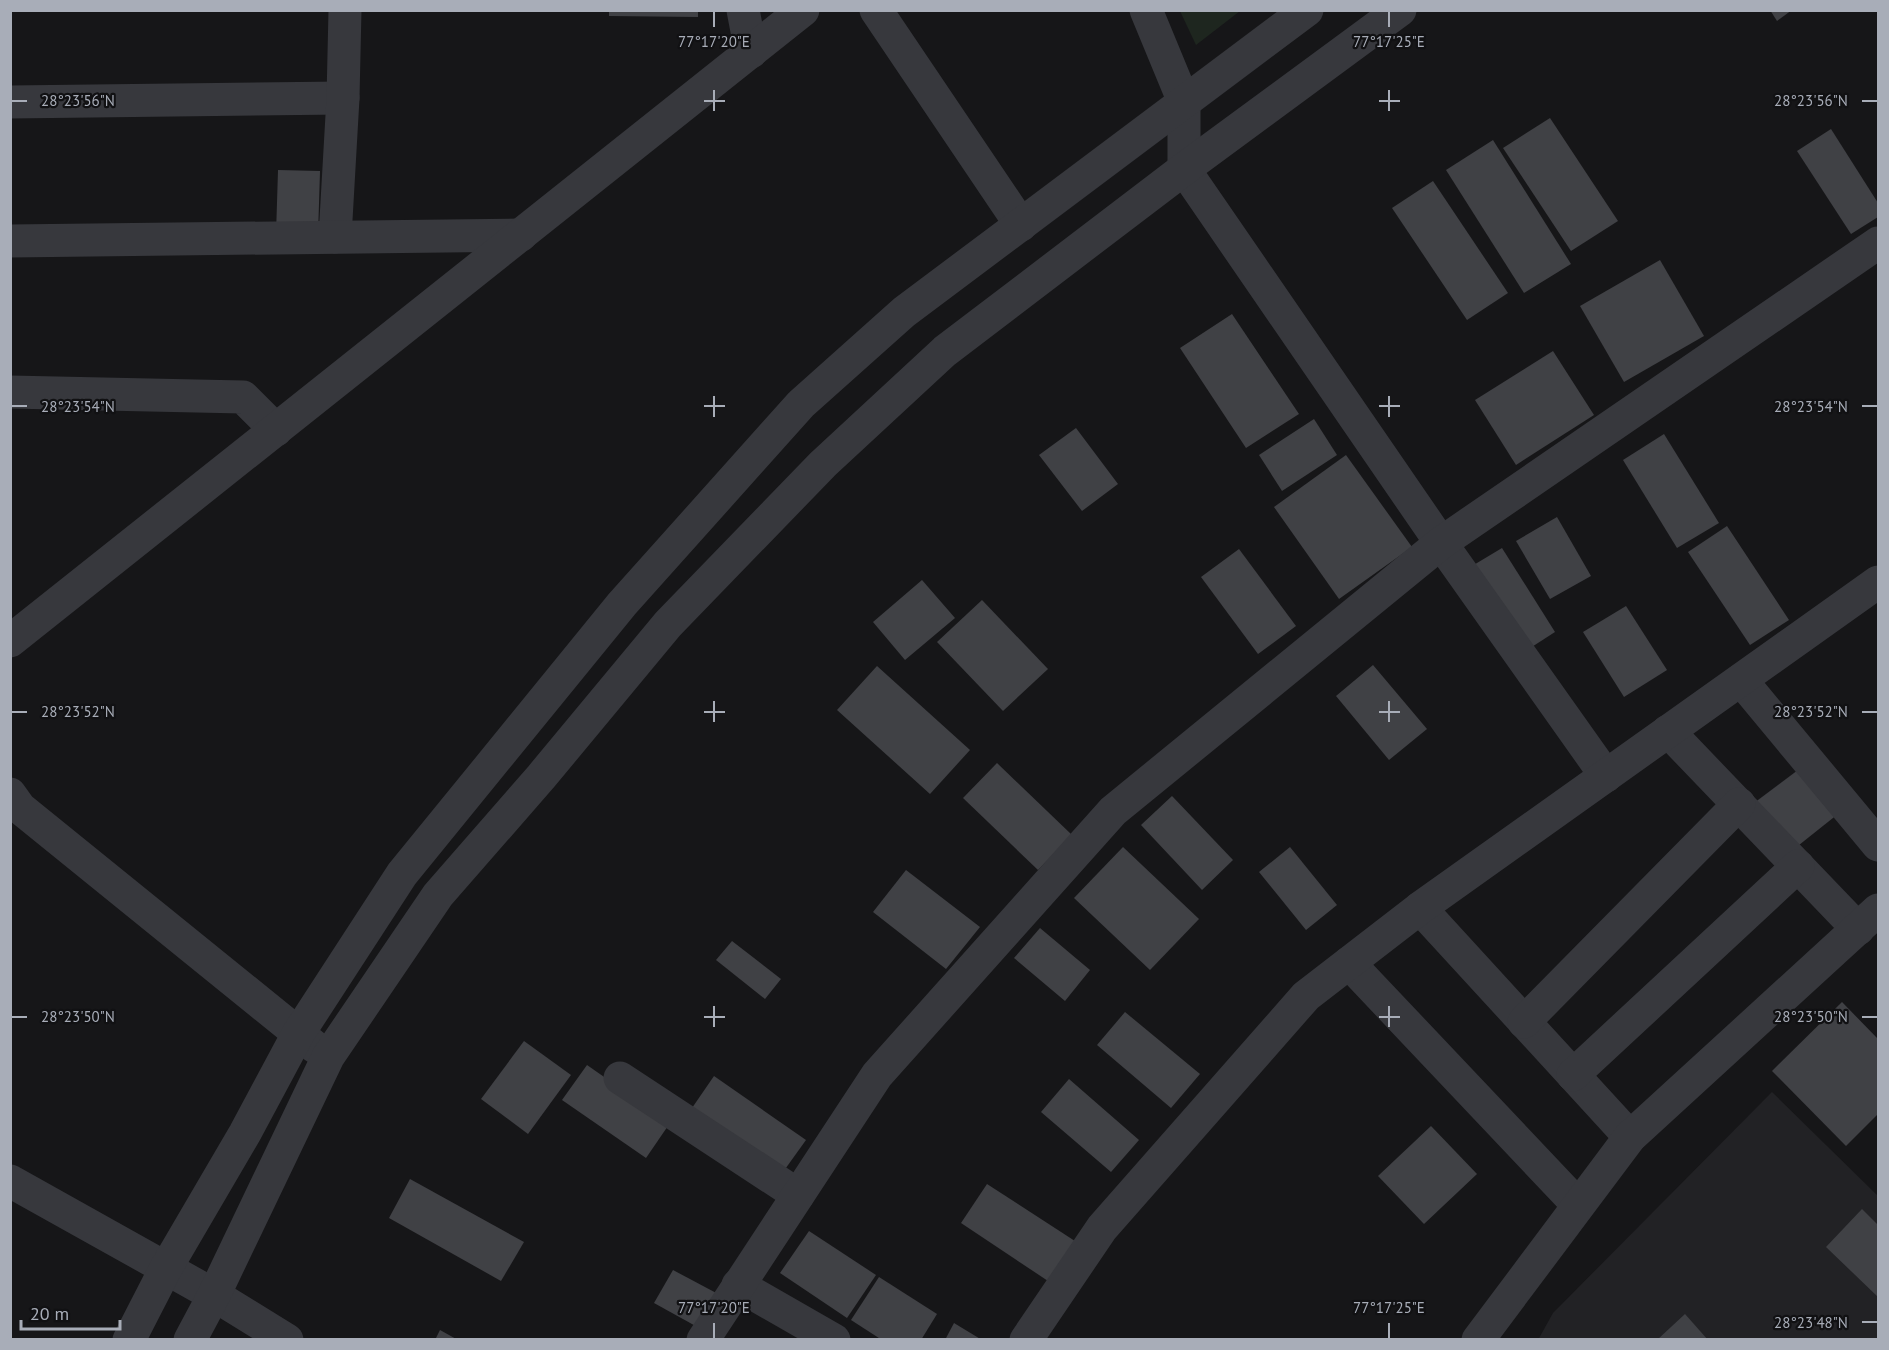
<svg xmlns="http://www.w3.org/2000/svg" width="1889" height="1350" viewBox="0 0 1889 1350" font-family="'PT Sans',sans-serif">
<rect width="100%" height="100%" fill="#161618"/>
<!-- built -->
<path fill="#222225" d="M1772,1092l106,104v143l-340,1 15,-27z"/>
<!-- green -->
<path fill="#1e261f" d="M1180,11h60l-44,34z"/>
<!-- building -->
<g fill="#404145">
<path d="M609,10h89v7l-89,-1z"/>
<path d="M1770,10h22l-15,11z"/>
<path d="M1550,118l68,103 -47,30 -68,-103z"/>
<path d="M1831,129l47,74v14l-27,17 -54,-83z"/>
<path d="M1493,140l78,124 -47,29 -78,-123z"/>
<path d="M278,170l42,1 -2,64 -42,-1z"/>
<path d="M1433,181l75,112 -41,27 -75,-112z"/>
<path d="M1660,260l44,76 -80,46 -44,-76z"/>
<path d="M1232,314l67,100 -53,34 -66,-100z"/>
<path d="M1553,351l41,64 -78,50 -41,-65z"/>
<path d="M1314,419l23,36 -55,36 -23,-36z"/>
<path d="M1076,428l42,56 -36,27 -43,-56z"/>
<path d="M1664,434l55,89 -42,25 -54,-88z"/>
<path d="M1346,455l66,92 -73,52 -65,-92z"/>
<path d="M1557,517l34,59 -41,23 -34,-58z"/>
<path d="M1727,526l62,94 -39,25 -62,-93z"/>
<path d="M1502,548l53,84 -34,22 -54,-85z"/>
<path d="M1239,549l57,77 -38,28 -57,-77z"/>
<path d="M922,580l33,38 -50,42 -32,-38z"/>
<path d="M982,600l66,69 -45,42 -66,-69z"/>
<path d="M1626,606l41,64 -43,27 -41,-65z"/>
<path d="M1373,665l54,64 -38,31 -53,-64z"/>
<path d="M877,666l93,84 -40,44 -93,-84z"/>
<path d="M997,763l75,72 -34,35 -75,-72z"/>
<path d="M1806,764l37,46 -49,39 -40,-46z"/>
<path d="M1172,796l61,64 -31,30 -61,-65z"/>
<path d="M1123,847l76,72 -49,51 -76,-72z"/>
<path d="M1290,847l47,58 -31,25 -47,-58z"/>
<path d="M906,870l74,57 -34,42 -73,-57z"/>
<path d="M1040,928l50,42 -25,31 -51,-43z"/>
<path d="M732,941l49,38 -16,20 -49,-39z"/>
<path d="M1842,1002l36,37v75l-32,32 -74,-75z"/>
<path d="M1125,1012l75,62 -29,34 -74,-63z"/>
<path d="M524,1041l47,34 -43,59 -47,-35z"/>
<path d="M587,1065l83,58 -24,35 -84,-58z"/>
<path d="M714,1076l92,64 -23,32 -91,-64z"/>
<path d="M1069,1079l70,61 -28,32 -70,-60z"/>
<path d="M1431,1126l46,48 -53,50 -46,-48z"/>
<path d="M410,1179l114,63 -23,39 -112,-63z"/>
<path d="M987,1184l91,59 -27,40 -90,-60z"/>
<path d="M1862,1209l16,16v72l-52,-50z"/>
<path d="M809,1231l67,44 -29,43 -67,-45z"/>
<path d="M673,1270l47,25 -19,34 -47,-26z"/>
<path d="M879,1277l58,37 -16,26h-39l-31,-20z"/>
<path d="M1685,1314l23,26h-51z"/>
<path d="M954,1323l28,17h-37z"/>
<path d="M440,1330l18,10h-23z"/>
</g>
<g fill="none" stroke-linecap="round" stroke-linejoin="round">
<!-- minor -->
<g stroke="#37383d" stroke-width="33">
<path d="M743,10l8,42"/>
<path d="M876,10l145,215"/>
<path d="M1146,10l38,92v67l257,374 165,233"/>
<path d="M10,102l333,-4"/>
<path d="M335,237l8,-139 2,-88"/>
<path d="M10,241l511,-6"/>
<path d="M10,392l233,5 33,33"/>
<path d="M10,641l793,-631"/>
<path d="M1741,680l137,165"/>
<path d="M1668,731l190,198"/>
<path d="M10,794l10,14 295,239"/>
<path d="M1420,908l210,229"/>
<path d="M1349,963l229,242"/>
<path d="M1524,1022l215,-218"/>
<path d="M1573,1075l225,-209"/>
<path d="M620,1078l178,117"/>
<path d="M10,1181l204,114 73,45"/>
<path d="M738,1285l96,55"/>
<path d="M129,1340l37,-72 79,-135 53,-99 104,-160 220,-270 179,-200 103,-92 403,-302"/>
<path d="M190,1340l24,-45 114,-238 110,-162 103,-118 127,-153 155,-160 122,-113 239,-182 216,-159"/>
<path d="M703,1340l174,-265 236,-264 328,-268 437,-300"/>
<path d="M1026,1340l76,-112 204,-232 114,-88 458,-326"/>
<path d="M1478,1340l152,-203 248,-227"/>
</g>
</g>
<!-- ticks -->
<path fill="none" stroke="#a8adb8" stroke-width="2" d="M714,12v15M1389,12v15M714,90v21M1389,90v21M12,101h15M704,101h21M1379,101h21M1862,101h15M714,396v21M1389,396v21M12,406h15M704,406h21M1379,406h21M1862,406h15M714,701v21M1389,701v21M12,712h15M704,712h21M1379,712h21M1862,712h15M714,1006v21M1389,1006v21M12,1017h15M704,1017h21M1379,1017h21M1862,1017h15M1862,1322h15M714,1323v15M1389,1323v15"/>
<g font-size="15" text-anchor="middle" fill="#a8adb8" stroke="#111113" stroke-width="4.5" stroke-linejoin="round" paint-order="stroke">
<text x="714" y="47">77°17'20"E</text>
<text x="1389" y="47">77°17'25"E</text>
<text x="78" y="106">28°23'56"N</text>
<text x="1811" y="106">28°23'56"N</text>
<text x="78" y="412">28°23'54"N</text>
<text x="1811" y="412">28°23'54"N</text>
<text x="78" y="717">28°23'52"N</text>
<text x="1811" y="717">28°23'52"N</text>
<text x="78" y="1022">28°23'50"N</text>
<text x="1811" y="1022">28°23'50"N</text>
<text x="714" y="1313">77°17'20"E</text>
<text x="1389" y="1313">77°17'25"E</text>
<text x="1811" y="1328">28°23'48"N</text>
</g>
<!-- border -->
<rect width="1889" height="1350" fill="none" stroke="#a8adb8" stroke-width="24"/>
<!-- scale -->
<path d="M21 1320v9h99v-9" fill="none" stroke="#a8adb8" stroke-width="3"/>
<text x="30" y="1320" font-size="18" fill="#a8adb8" stroke="#111113" stroke-width="4.5" paint-order="stroke">20 m</text>
</svg>
